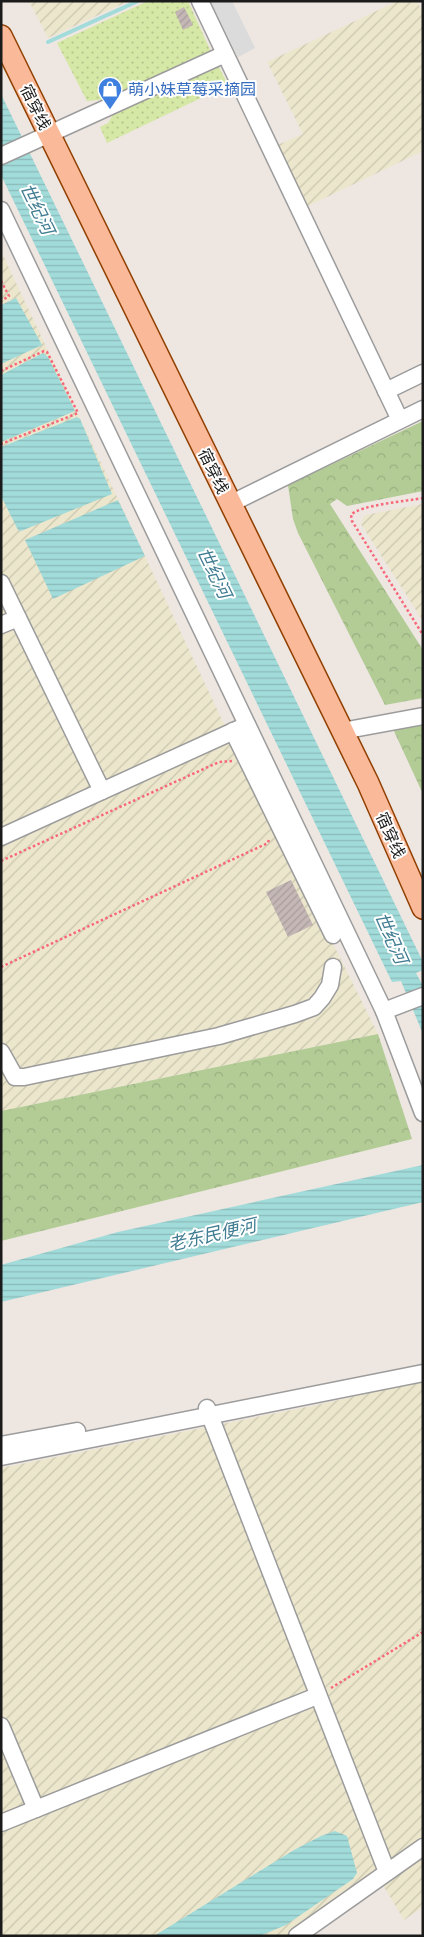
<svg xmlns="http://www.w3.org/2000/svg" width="424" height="1937" viewBox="0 0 424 1937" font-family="'Fira Sans','Noto Sans SC',sans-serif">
<defs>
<pattern id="farmland-furrows" width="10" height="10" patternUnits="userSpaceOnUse" patternTransform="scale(1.25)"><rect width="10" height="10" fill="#ece7cc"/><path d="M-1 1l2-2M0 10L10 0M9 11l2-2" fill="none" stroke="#cac6af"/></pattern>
<pattern id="forest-crowns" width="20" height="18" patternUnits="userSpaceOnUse" patternTransform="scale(1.25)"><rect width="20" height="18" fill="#b3cc96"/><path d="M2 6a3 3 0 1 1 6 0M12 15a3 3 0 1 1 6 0" fill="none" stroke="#99af81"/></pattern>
<pattern id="garden-dots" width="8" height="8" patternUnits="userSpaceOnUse" patternTransform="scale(1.25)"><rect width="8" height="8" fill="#d6e8a6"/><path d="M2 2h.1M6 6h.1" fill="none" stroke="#b7c68e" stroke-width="1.8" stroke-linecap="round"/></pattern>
<pattern id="water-rules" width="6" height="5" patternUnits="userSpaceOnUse" patternTransform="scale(1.25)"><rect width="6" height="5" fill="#a1dbda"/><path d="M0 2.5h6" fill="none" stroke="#8abbba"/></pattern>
<pattern id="building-hatch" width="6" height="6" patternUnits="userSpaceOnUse" patternTransform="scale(1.25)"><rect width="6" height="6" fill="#c4b7b5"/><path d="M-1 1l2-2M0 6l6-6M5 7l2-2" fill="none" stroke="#a89d9b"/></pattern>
</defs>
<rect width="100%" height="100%" fill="#ede6e1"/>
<!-- farmland -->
<g fill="url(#farmland-furrows)">
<path d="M29,1h100l-81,37z"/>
<path d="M398,1h18l7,10v140l-117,56 -31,-61 28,-12 -36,-72z"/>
<path d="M1,251l231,490 146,293 -377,77z"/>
<path d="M423,504v117l-62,-97 3,-8 7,-2z"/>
<path d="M423,1381v526l-19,13 -29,-48 -86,64h-288v-468l311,-62z"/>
</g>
<!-- forest -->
<g fill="url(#forest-crowns)">
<path d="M423,421v70l-76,15 -10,-7 -7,5 93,146v48l-38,7 -87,-172 -5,-14 -5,-34z"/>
<path d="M423,723v71l-30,-65z"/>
<path d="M378,1034l34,105 -411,102v-130z"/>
</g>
<!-- garden -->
<g fill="url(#garden-dots)">
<path d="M148,1h40l23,51 -101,47 -23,2 -30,-58z"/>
<path d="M219,67l9,18 -121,58 -7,-16 8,-4 7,-12z"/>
</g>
<!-- parking -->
<path fill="#dbdbdb" d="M210,1h22l23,47 -17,9z"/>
<!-- water -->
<g fill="url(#water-rules)">
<path d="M1,94l422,868v8l-7,3 7,13v48l-22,-53 -9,1 -391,-807z"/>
<path d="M16,298l26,47 -41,19v-59z"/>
<path d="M43,353l5,4 27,54 -74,31v-67z"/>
<path d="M77,417l3,2 32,75 -91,37 -3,-1 -17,-34v-49z"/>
<path d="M118,500l27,56 -92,43 -28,-59z"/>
<path d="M423,1165v37l-422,100v-37l117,-33z"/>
<path d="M335,1831l12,5 10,37 -4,6 -67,46 -24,10 -108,1 140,-86 27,-14z"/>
</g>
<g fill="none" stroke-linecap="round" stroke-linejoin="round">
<!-- stream -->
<path stroke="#a1dbda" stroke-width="4" d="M48,42l90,-41"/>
</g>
<!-- building -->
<g fill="url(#building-hatch)">
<path d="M184,7l9,18 -10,5 -8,-18z"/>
<path d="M291,880l22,45 -25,12 -22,-45z"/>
</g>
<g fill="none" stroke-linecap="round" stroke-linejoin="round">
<!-- minor casing -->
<g stroke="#9c9c9c" stroke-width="19">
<g id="minor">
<path d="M200,1l200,419"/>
<path d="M1,156l224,-102"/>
<path d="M1,210l383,801 39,102"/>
<path d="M386,391l37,-18"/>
<path d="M230,504l193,-95"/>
<path d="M1,583l101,208"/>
<path d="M1,625l17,-7"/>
<path d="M233,731l100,204"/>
<path d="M342,731l81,-15"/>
<path d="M1,837l246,-112"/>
<path d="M384,1011l39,-15"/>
<path d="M1,1052l14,25h9l195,-41 76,-22 19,-7 8,-9 8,-13 3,-18"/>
<path d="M207,1408l180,464"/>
<path d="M1,1445l76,-14"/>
<path d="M1,1457l422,-84"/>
<path d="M1,1726l35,83"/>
<path d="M1,1823l316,-127"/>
<path d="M297,1936l126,-89"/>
</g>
</g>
<!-- major casing -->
<g stroke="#914002" stroke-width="24">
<path id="major" d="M1,36l367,747 55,125"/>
</g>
<!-- path -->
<g stroke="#f8677a" stroke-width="2.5" stroke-dasharray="2.5 2.5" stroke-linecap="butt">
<path d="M1,281l8,15 -8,5"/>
<path d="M1,371l43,-20 3,1 31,61 -77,31"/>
<path d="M423,498c-15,3 -64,7 -72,17l1,6 71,114"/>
<path d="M1,861l218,-99 13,-1"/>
<path d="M1,967l267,-124 1,-4"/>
<path d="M331,1688l92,-56"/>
</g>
<!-- minor -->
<use href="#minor" stroke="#fff" stroke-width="16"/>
<!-- major -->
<use href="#major" stroke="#fab998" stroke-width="21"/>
</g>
<!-- icons -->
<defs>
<g id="shop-pin" transform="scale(1.25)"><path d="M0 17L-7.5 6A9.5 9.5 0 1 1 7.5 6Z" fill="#3f7fe0" stroke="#fff"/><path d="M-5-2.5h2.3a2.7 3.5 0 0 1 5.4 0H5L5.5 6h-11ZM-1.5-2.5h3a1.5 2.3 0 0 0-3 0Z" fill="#fff"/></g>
</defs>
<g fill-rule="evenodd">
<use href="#shop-pin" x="110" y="89"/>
</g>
<g text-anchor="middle" stroke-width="4" stroke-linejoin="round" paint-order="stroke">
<!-- shop labels -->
<g font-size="16" fill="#366cbe" stroke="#fff" text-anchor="start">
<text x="128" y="95">萌小妹草莓采摘园</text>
</g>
<!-- street labels -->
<g font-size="16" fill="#1b1b1b" stroke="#fff">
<text transform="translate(36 107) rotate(64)" y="6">宿穿线</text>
<text transform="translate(214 471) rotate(64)" y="6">宿穿线</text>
<text transform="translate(391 835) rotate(66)" y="6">宿穿线</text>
</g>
<!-- water labels -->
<g font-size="18" font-style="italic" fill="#417d92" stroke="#fff">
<text transform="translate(37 209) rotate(64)" y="6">世纪河</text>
<text transform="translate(214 573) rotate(64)" y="6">世纪河</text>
<text transform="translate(391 938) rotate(66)" y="6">世纪河</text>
<text transform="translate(212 1235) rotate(-13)" y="6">老东民便河</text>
</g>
</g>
<!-- border -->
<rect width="424" height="1937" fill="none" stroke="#1b1b1b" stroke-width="5"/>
</svg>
